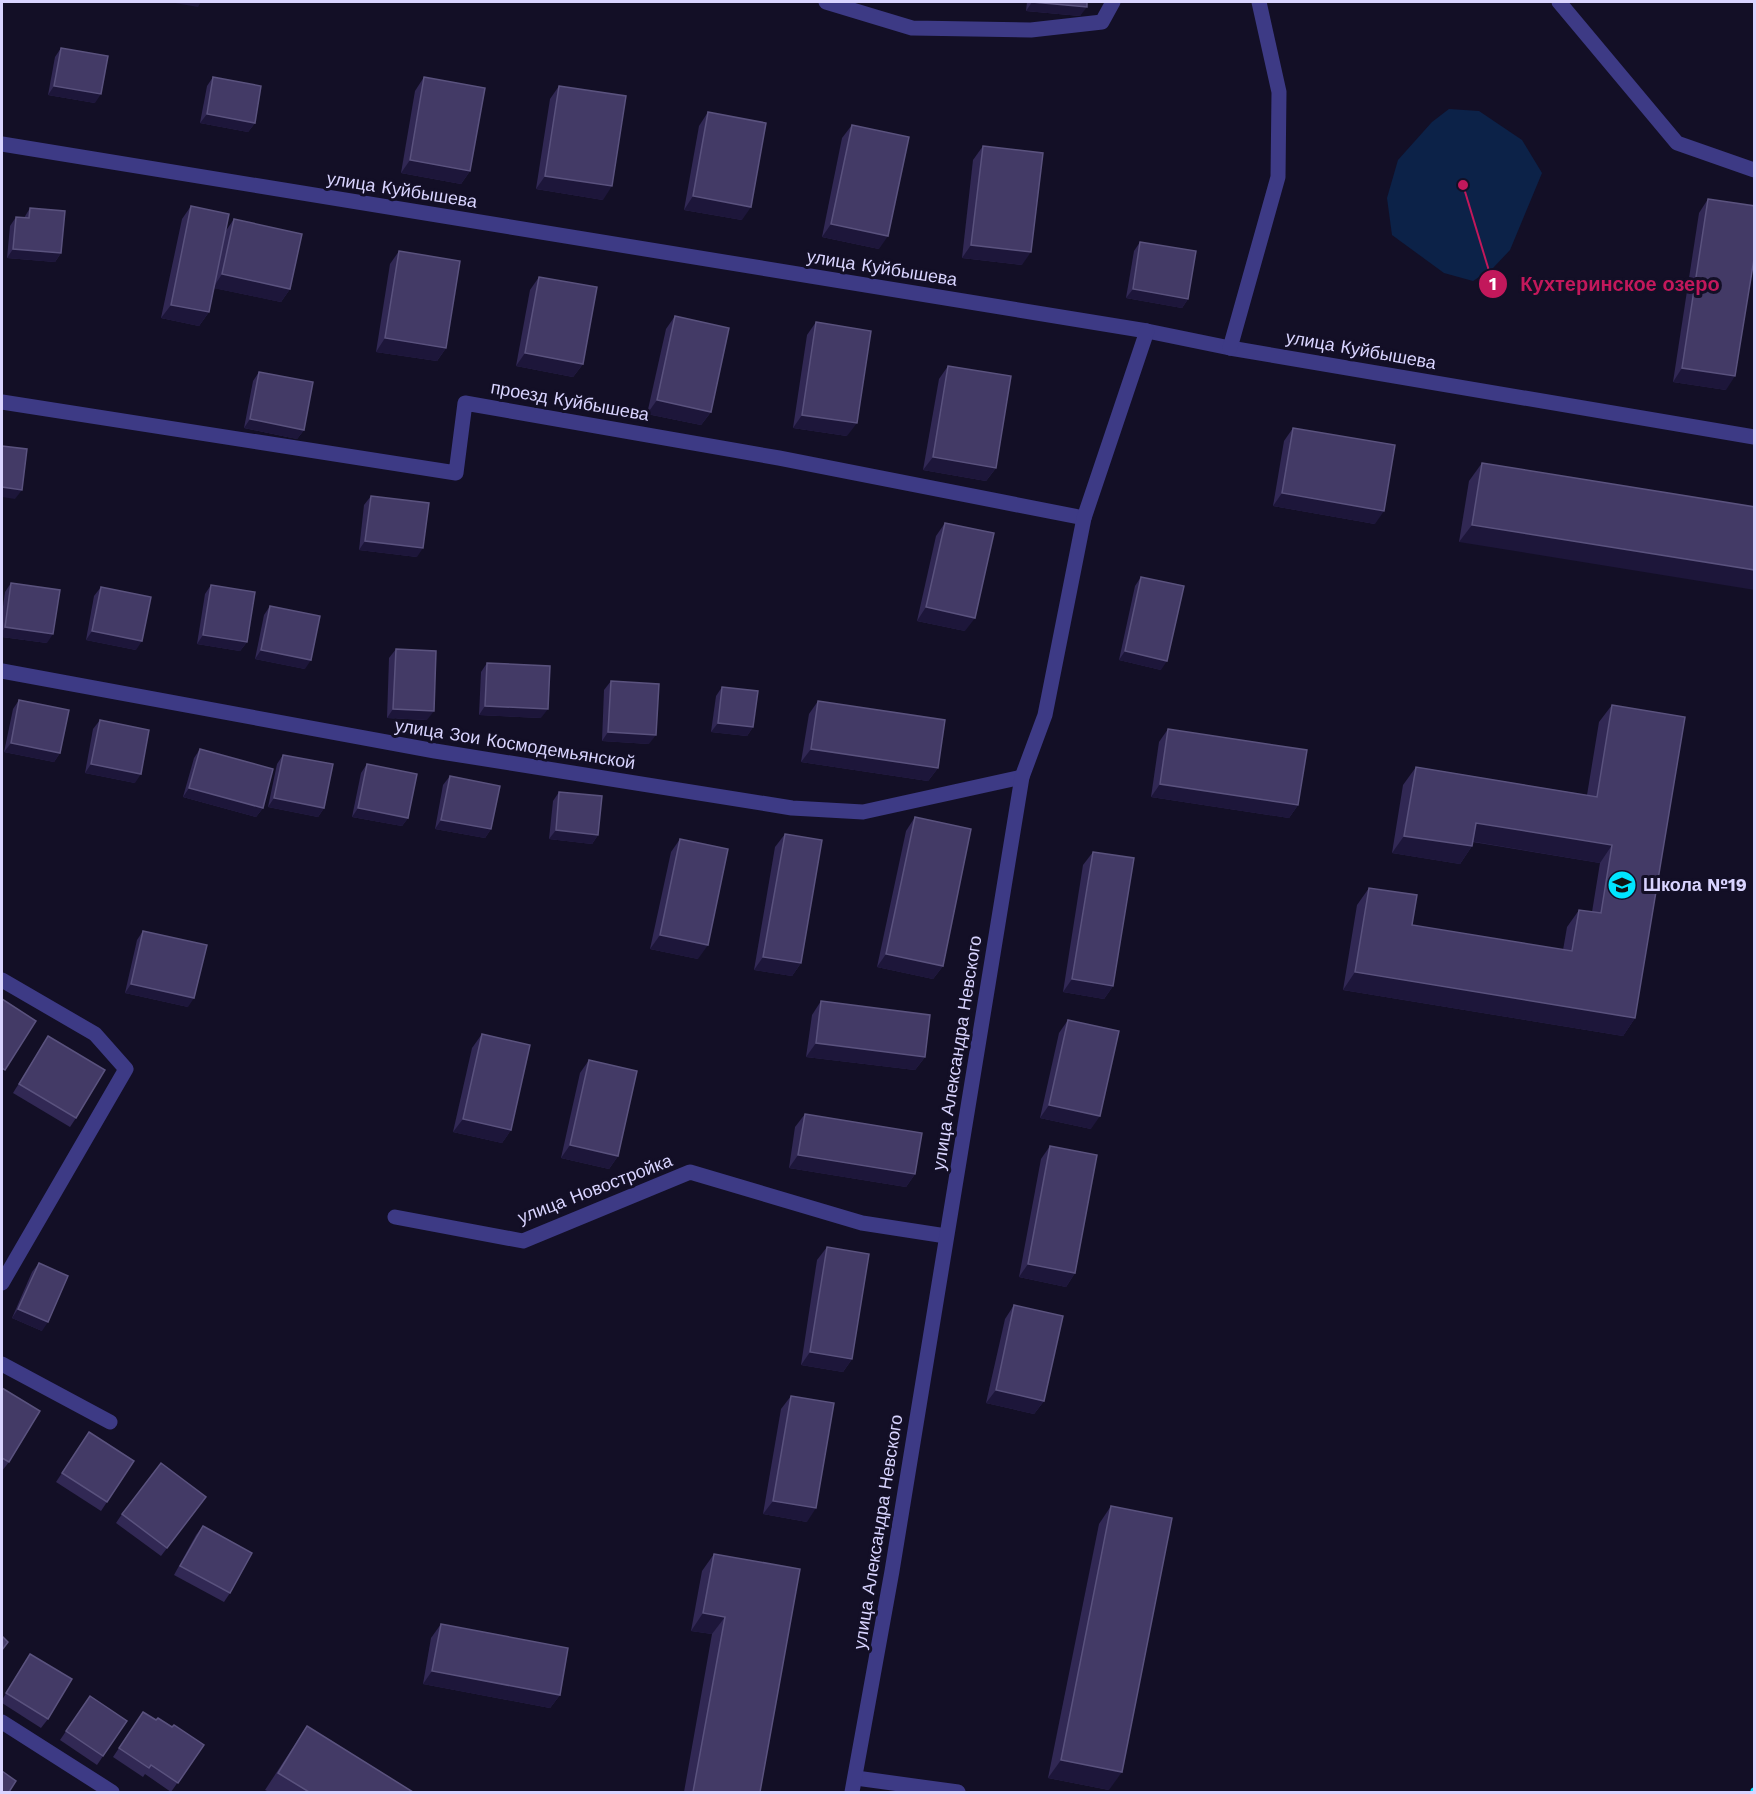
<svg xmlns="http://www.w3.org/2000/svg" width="1756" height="1794" viewBox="0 0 1756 1794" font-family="'Work Sans',sans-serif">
<rect width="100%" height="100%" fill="#130f26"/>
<!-- water -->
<path fill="#0c2248" d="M1449,109l30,2 43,29 20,33 -32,77 -17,18 -20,13 -29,-8 -52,-38 -5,-37 11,-38 34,-38z"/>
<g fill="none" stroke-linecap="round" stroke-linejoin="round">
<!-- minor -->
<g stroke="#3d3a85" stroke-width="15">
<path d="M826,2l86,26 119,2 71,-8 11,-20"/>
<path d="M1559,2l118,141 77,27"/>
<path d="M2,144l1145,187 83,17 524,89"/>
<path d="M1230,348l48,-171 1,-85 -20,-90"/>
<path d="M2,402l454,71 9,-70 314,55 305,60"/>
<path d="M2,671l433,80 357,57 71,4 159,-35"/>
<path d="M2,980l93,54 31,35 -124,214"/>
<path d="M395,1217l128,24 167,-69 172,51 84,13"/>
<path d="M2,1364l108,58"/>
<path d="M2,1722l110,70"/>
<path d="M856,1778l102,14"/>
<path d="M852,1792l40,-221 130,-794 23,-62 39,-197 63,-187"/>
</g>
<!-- rail casing -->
<g stroke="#00e5ff" stroke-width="7">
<path id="rail" d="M1754,1792v-1"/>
</g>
<!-- rail -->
<use href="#rail" stroke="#130f26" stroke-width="4.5" stroke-dasharray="14" stroke-linecap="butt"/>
</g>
<!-- wall -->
<g fill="#312854">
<path d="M1027,2h60l-7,14 -54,-5z"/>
<path d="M61,48l34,55 -47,-8 7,-38z"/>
<path d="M213,77l42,46 -7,9 -48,-9 7,-37z"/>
<path d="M424,77l46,94 -9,13 -60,-11 14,-82z"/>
<path d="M559,86l44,114 -67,-11 14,-90z"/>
<path d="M708,112l34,108 -58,-10 15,-84z"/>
<path d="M852,125l27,124 -57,-12 20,-99z"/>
<path d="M983,146l39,119 -60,-7 11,-98z"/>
<path d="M1708,199l18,191 -53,-8 26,-169z"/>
<path d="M191,206l34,26 9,-13 56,70 -9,13 -67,-14 -5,24 -10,14 -38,-8 21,-99z"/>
<path d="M30,208l31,45 -6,9 -48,-4 3,-32 6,-9 8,1z"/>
<path d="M1140,242l48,57 -6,9 -56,-10 8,-47z"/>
<path d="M399,251l47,97 -9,13 -61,-9 14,-88z"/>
<path d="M539,277l44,87 -10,13 -57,-11 14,-76z"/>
<path d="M675,316l36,96 -10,13 -54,-11 19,-85z"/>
<path d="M816,322l31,114 -54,-8 14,-93z"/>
<path d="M948,366l48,102 -10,13 -63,-11 16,-91z"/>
<path d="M259,372l45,58 -7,9 -53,-11 9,-47z"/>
<path d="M1293,428l82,96 -102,-18 11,-65z"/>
<path d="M1482,463l273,44 -296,35 10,-61z"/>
<path d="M371,496l46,61 -58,-7 5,-45z"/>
<path d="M945,523l20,108 -48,-10 19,-85z"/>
<path d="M1141,577l20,93 -42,-10 16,-74z"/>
<path d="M11,583l36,60 -45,-6v-23l3,-22z"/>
<path d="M211,585l36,57 -7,9 -43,-7 8,-50z"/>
<path d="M101,587l35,63 -50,-10 8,-44z"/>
<path d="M270,606l35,63 -50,-10 9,-44z"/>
<path d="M396,649l31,71 -40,-2 2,-60z"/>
<path d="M487,663l54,55 -62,-3 2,-43z"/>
<path d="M611,681l38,63 -47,-3 2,-51z"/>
<path d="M722,687l31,40 -6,9 -36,-4 5,-36z"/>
<path d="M19,700l41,53 -6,9 -50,-10 9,-43z"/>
<path d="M818,701l120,67 -10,13 -127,-19 8,-48z"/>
<path d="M1612,705l23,313 -12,18 -280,-46 14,-85 12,-17 43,37 151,25 4,-23 12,-17 13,2 8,-49 -127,-21 -1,4 -12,18 -68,-11 11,-68 13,-18 171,28 12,-73z"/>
<path d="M100,720l35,63 -50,-10 8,-44z"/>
<path d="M1168,729l130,76 -9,13 -138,-21 8,-55z"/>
<path d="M200,749l63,59 -7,9 -73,-20 11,-39z"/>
<path d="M283,755l41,53 -6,9 -50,-10 9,-43z"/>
<path d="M367,764l41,54 -6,8 -50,-9 9,-44z"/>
<path d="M450,776l41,53 -6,9 -50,-9 8,-44z"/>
<path d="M559,792l39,43 -6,9 -43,-5 4,-38z"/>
<path d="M915,817l28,149 -10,13 -56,-12 29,-136z"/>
<path d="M785,834l16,129 -9,13 -38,-6 21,-123z"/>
<path d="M680,839l18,120 -48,-10 21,-97z"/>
<path d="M1093,852l20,134 -9,13 -41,-7 20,-127z"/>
<path d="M143,931l45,76 -63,-14 12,-53z"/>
<path d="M821,1001l104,56 -10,13 -109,-13 6,-42z"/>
<path d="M1068,1020l23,109 -51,-11 19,-85z"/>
<path d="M482,1034l29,96 -9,13 -49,-11 19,-84z"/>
<path d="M48,1036l28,82 -6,9 -57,-34z"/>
<path d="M589,1060l29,96 -9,13 -48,-11 19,-85z"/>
<path d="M805,1114l110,60 -9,13 -117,-19 6,-41z"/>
<path d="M1050,1146l25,127 -9,14 -47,-10 22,-118z"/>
<path d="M827,1247l25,112 -9,13 -42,-7 16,-105z"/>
<path d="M39,1263l3,68 -30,-13 20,-46z"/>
<path d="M1014,1305l30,96 -10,13 -48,-11 19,-84z"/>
<path d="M2,1388l7,74 -7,9z"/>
<path d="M791,1396l16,126 -44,-8 18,-105z"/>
<path d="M89,1432l18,70 -6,9 -45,-29z"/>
<path d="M199,1506l-38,50 -45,-33 6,-9z"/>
<path d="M1111,1506l-2,284 -61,-12 51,-254z"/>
<path d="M203,1526l27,67 -6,9 -50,-27 22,-40z"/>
<path d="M714,1554l46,238h-76l28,-158 -21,-3 11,-60z"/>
<path d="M441,1624l119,71 -10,13 -127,-24 8,-46z"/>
<path d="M30,1654l18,65 -7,9 -39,-25v-3z"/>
<path d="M90,1696l37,25 -30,44 -37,-25z"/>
<path d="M143,1712l13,8 16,7 32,18 -33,47 -26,-18 -2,3 -30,-20z"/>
<path d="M307,1726l106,66h-144l-4,-2z"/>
</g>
<!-- shaded-wall -->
<g fill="#1d163a">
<path d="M169,2h32l-3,5z"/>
<path d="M1032,2l55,5 -7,9 -54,-5z"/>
<path d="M54,86l47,8 -6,9 -47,-8z"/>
<path d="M207,114l48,9 -7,9 -48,-9z"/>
<path d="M410,160l60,11 -9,13 -60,-11z"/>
<path d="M545,176l67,10 -9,14 -67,-11z"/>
<path d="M693,196l58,11 -9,13 -58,-10z"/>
<path d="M831,224l57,12 -9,13 -57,-12z"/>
<path d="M971,245l60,7 -9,13 -60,-7z"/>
<path d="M13,249l48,4 -6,9 -48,-4z"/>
<path d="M222,274l68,15 -9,13 -68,-14z"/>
<path d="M1133,289l55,10 -6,9 -56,-10z"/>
<path d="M171,305l38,7 -10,14 -38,-8z"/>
<path d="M385,338l61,10 -9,13 -61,-9z"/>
<path d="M525,353l58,11 -10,13 -57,-11z"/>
<path d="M1682,368l53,8 -9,14 -53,-8z"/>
<path d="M657,400l54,12 -10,13 -54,-11z"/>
<path d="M802,415l55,8 -10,13 -54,-8z"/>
<path d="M250,419l54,11 -7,9 -53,-11z"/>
<path d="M933,457l63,11 -10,13 -63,-11z"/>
<path d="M2,487l20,3 -7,9 -13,-2z"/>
<path d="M1282,493l102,18 -9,13 -102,-18z"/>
<path d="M1472,525l283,45v20l-296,-48z"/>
<path d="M365,541l58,7 -6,9 -58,-7z"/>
<path d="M926,607l49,11 -10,13 -48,-10z"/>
<path d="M5,627l48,7 -6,9 -45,-6v-5z"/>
<path d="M92,631l50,10 -6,9 -50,-10z"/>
<path d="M203,635l44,7 -7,9 -43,-7z"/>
<path d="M261,650l50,10 -6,9 -50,-10z"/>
<path d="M1125,651l42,10 -6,9 -42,-10z"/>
<path d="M485,706l63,3 -7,9 -62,-3z"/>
<path d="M393,709l41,2 -7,9 -40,-2z"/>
<path d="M718,723l35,4 -6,9 -36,-4z"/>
<path d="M608,732l48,3 -7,9 -47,-3z"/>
<path d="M11,743l49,10 -6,9 -50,-10z"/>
<path d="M811,749l127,19 -10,13 -127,-19z"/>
<path d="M91,764l50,10 -6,9 -50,-10z"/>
<path d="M1160,784l138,21 -9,13 -138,-21z"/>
<path d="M189,788l74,20 -7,9 -73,-20z"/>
<path d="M274,798l50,10 -6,9 -50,-10z"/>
<path d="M358,808l50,10 -6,8 -50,-9z"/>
<path d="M441,820l50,9 -6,9 -50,-9z"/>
<path d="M1476,823l136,22 -12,18 -136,-23z"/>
<path d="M556,830l42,5 -6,9 -43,-5z"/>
<path d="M1404,836l68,10 -12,18 -68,-11z"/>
<path d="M660,935l48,10 -10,14 -48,-10z"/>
<path d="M886,954l57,12 -10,13 -56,-12z"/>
<path d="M763,957l38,6 -9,13 -38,-6z"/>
<path d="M1355,972l280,46 -12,18 -280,-46z"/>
<path d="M1072,979l41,7 -9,13 -41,-7z"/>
<path d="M131,984l63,14 -6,9 -63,-14z"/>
<path d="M816,1043l109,14 -10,13 -109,-13z"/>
<path d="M1049,1105l51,11 -9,13 -51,-11z"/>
<path d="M463,1119l48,11 -9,13 -49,-11z"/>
<path d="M570,1145l48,11 -9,13 -48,-11z"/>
<path d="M798,1155l117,19 -9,13 -117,-19z"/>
<path d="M1028,1264l47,9 -9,14 -47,-10z"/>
<path d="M18,1309l30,13 -6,9 -30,-13z"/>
<path d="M810,1352l42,7 -9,13 -42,-7z"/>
<path d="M996,1390l48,11 -10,13 -48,-11z"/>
<path d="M773,1501l43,7 -9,14 -44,-8z"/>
<path d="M703,1613l22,4 -13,17 -21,-3z"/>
<path d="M432,1671l128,24 -10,13 -127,-24z"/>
<path d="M1061,1760l61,12 -13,18 -61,-12z"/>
</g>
<!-- building -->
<g fill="#433a66" stroke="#5a527e" stroke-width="1.5">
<path d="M1032,2h55v5z"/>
<path d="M61,48l47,8 -7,38 -47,-8z"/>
<path d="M213,77l48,9 -6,37 -48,-9z"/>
<path d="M424,77l61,11 -15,83 -60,-11z"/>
<path d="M559,86l67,10 -14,90 -67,-10z"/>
<path d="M708,112l58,11 -15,84 -58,-11z"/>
<path d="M852,125l57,12 -21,99 -57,-12z"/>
<path d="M983,146l60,7 -12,99 -60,-7z"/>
<path d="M1708,199l47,7v47l-20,123 -53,-8z"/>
<path d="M191,206l38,8 -20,98 -38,-7z"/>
<path d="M30,208l35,3 -4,42 -48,-4 3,-32 13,1z"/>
<path d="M234,219l68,15 -12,55 -68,-15z"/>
<path d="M1140,242l56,9 -8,48 -55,-10z"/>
<path d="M399,251l61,10 -14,87 -61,-10z"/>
<path d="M539,277l58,10 -14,77 -58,-11z"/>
<path d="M675,316l54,12 -18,84 -54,-12z"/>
<path d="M816,322l55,9 -14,92 -55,-8z"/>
<path d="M948,366l63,10 -15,92 -63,-11z"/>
<path d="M259,372l54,10 -9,48 -54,-11z"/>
<path d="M1293,428l102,17 -11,66 -102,-18z"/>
<path d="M2,446l25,3 -5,41 -20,-3z"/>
<path d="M1482,463l273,44v63l-283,-45z"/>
<path d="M371,496l58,7 -6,45 -58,-7z"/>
<path d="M945,523l49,10 -19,85 -49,-11z"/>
<path d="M1141,577l43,9 -17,75 -42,-10z"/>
<path d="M11,583l49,7 -7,44 -48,-7z"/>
<path d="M211,585l44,7 -8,50 -44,-7z"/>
<path d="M101,587l50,10 -9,44 -50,-10z"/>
<path d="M270,606l50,10 -9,44 -50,-10z"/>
<path d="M396,649l40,2 -2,60 -41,-2z"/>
<path d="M487,663l63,3 -2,43 -63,-3z"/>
<path d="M611,681l48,3 -3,51 -48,-3z"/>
<path d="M722,687l36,4 -5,36 -35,-4z"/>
<path d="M19,700l50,10 -9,43 -49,-10z"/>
<path d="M818,701l127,19 -7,48 -127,-19z"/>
<path d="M1612,705l73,12 -50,301 -280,-46 14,-84 48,7 -5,30 160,26 7,-41 22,3 11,-68 -136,-22 -4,23 -68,-10 12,-69 181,30z"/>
<path d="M100,720l49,10 -8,44 -50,-10z"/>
<path d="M1168,729l139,21 -9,55 -138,-21z"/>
<path d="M200,749l73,20 -10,39 -74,-20z"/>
<path d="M283,755l50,9 -9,44 -50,-10z"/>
<path d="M367,764l50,10 -9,44 -50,-10z"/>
<path d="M450,776l50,10 -9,43 -50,-9z"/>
<path d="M559,792l43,4 -4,39 -42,-5z"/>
<path d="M915,817l56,12 -28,137 -57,-12z"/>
<path d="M785,834l37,6 -21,123 -38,-6z"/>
<path d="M680,839l48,10 -20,96 -48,-10z"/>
<path d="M1093,852l41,6 -21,128 -41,-7z"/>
<path d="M143,931l64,14 -13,53 -63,-14z"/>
<path d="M2,999l34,22 -31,49 -3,-2z"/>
<path d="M821,1001l109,14 -5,42 -109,-14z"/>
<path d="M1068,1020l51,11 -19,85 -51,-11z"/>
<path d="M482,1034l48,11 -19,85 -48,-11z"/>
<path d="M48,1036l57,34 -29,48 -57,-34z"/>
<path d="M589,1060l48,11 -19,85 -48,-11z"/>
<path d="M805,1114l117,19 -7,41 -117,-19z"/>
<path d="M1050,1146l47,9 -22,118 -47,-9z"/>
<path d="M827,1247l42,7 -17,105 -42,-7z"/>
<path d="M39,1263l29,13 -20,46 -30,-13z"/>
<path d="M1014,1305l49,11 -19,85 -48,-11z"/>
<path d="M2,1388l38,23 -31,51 -7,-4z"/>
<path d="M791,1396l43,7 -18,105 -43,-7z"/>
<path d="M89,1432l45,29 -27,41 -45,-29z"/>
<path d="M161,1463l45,34 -39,51 -45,-34z"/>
<path d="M1111,1506l61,12 -50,254 -61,-12z"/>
<path d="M203,1526l49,27 -22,40 -50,-27z"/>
<path d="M714,1554l86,15 -40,223h-67l32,-175 -22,-4z"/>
<path d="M441,1624l127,24 -8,47 -128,-24z"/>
<path d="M2,1636l6,6 -6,8z"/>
<path d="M30,1654l42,25 -24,40 -42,-26z"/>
<path d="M90,1696l37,25 -24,35 -37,-25z"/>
<path d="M143,1712l13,8 2,-2 14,9 2,-2 30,20 -26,38 -27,-18 -2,3 -30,-20z"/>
<path d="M307,1726l106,66h-104l-31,-19z"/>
<path d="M2,1771l14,10 -7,11h-7z"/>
</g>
<!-- icons -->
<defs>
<g id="school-disc" transform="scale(1.5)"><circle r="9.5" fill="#00e5ff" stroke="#130f26"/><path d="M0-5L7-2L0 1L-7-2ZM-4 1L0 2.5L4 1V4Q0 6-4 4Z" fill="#111"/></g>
</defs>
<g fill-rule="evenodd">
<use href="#school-disc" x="1622" y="885"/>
</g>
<g text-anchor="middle" stroke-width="6" stroke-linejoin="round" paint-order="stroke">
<!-- street labels -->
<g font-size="18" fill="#d9d4ff" stroke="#130f26">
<text transform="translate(402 190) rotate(9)" y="6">улица Куйбышева</text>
<text transform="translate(882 268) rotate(9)" y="6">улица Куйбышева</text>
<text transform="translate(1361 350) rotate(10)" y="6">улица Куйбышева</text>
<text transform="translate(570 401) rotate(10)" y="6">проезд Куйбышева</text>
<text transform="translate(515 744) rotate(9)" y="6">улица Зои Космодемьянской</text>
<text transform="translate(957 1053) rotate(-81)" y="6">улица Александра Невского</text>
<text transform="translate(595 1189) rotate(-21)" y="6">улица Новостройка</text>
<text transform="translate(878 1532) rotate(-81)" y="6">улица Александра Невского</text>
</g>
<!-- poi labels -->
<g font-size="18" font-weight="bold" fill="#d9d4ff" stroke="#130f26" text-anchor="start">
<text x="1643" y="891">Школа №19</text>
</g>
</g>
<!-- callouts -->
<path fill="none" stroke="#c2185b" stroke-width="2" d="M1463 185L1493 284"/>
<g fill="#c2185b" stroke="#130f26" stroke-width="2">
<circle cx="1463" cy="185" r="6"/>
<circle cx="1493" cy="284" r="15"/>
</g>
<g font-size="18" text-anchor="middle" font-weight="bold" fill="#fff">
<text x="1493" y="290">1</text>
</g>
<g font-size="20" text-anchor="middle" font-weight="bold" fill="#c2185b" stroke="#130f26" stroke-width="6" stroke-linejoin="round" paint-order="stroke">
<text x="1620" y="291">Кухтеринское озеро</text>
</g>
<!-- border -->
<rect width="1756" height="1794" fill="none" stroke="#d9d4ff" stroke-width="6"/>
</svg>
